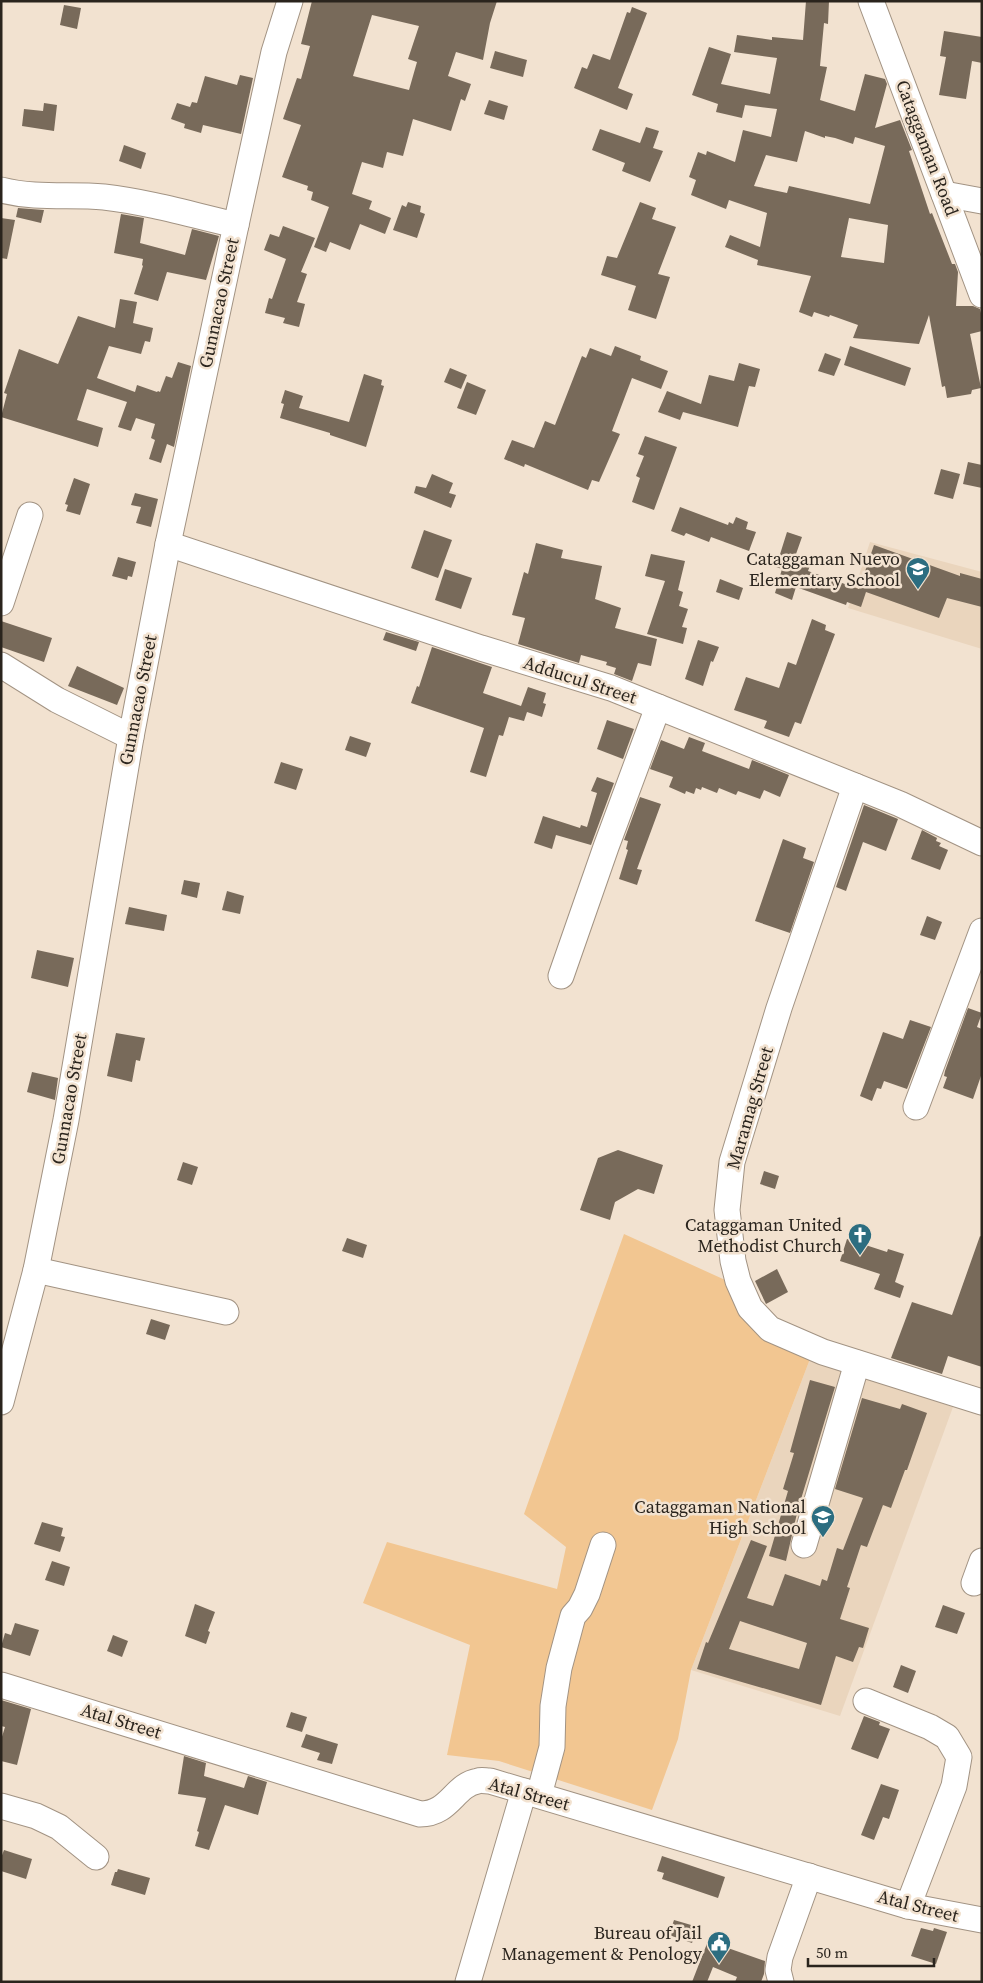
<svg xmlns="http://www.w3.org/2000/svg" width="983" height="1983" viewBox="0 0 983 1983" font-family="'Source Serif 4',serif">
<rect width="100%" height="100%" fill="#f2e2d0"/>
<!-- built -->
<g fill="#ead5bd">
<path d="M870,542l112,30v77l-134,-41z"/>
<path d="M810,1359l143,48 -113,309 -149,-46z"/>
</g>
<!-- green -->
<path fill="#f2c691" d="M624,1234l110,50 23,49 53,26 -119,311 -13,69 -26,71 -153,-49 -52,-6 23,-110 -107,-42 24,-61 170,47 9,-42 -42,-33z"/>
<!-- building -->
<g fill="#786a5a" fill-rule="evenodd">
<path d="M312,1h185l-7,22 -7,37 -27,-8 -8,24 23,8 -6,17 -4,-2 -10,32 -38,-12 -10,37 -16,-4 -4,16 -21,-6 -10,32 20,7 -3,8 22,9 -6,16 -25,-10 -10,26 -20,-8 -4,10 -12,-5 15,-40 -18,-7 2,-8 -6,-2 1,-4 -26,-9 19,-52 -18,-6 14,-41 4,1 9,-33 -9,-2zM372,15l47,11 -11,33 9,3 -8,28 -56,-14z"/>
<path d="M806,1h23l-1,23 -4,-1 -4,43 7,1 -7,33 35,11 10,-37 20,5 2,5 -12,44 25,-8 12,30 -3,1 21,63 2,-1 20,51h3l3,8 -2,34h17l7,3 2,8v14l-12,3 11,54 -9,2 -1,4 -24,4 -2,-12 -3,1 -13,-72 -10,29 -66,-6 5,-13 -28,-10 -1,2 -15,-5 -2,5 -13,-5 12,-36 -54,-11 1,-5 -33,-13 5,-12 30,12 7,-34 -38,-13 -3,9 -35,-14 5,-15 -7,-3 9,-25 8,3 1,-4 28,11 8,-32 28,7 6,-28 -32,-4 -3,13 -26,-6 2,-8 -26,-9 17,-48 22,7 -10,30 49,10 7,-36 -43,-6 3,-17 35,5v-3l31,3zM805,131l20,7v-2l10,2 18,6 2,-7 30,9 -15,58 -81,-18 -2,7 -33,-7 12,-31 31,7zM849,218l39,7 -4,38 -43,-6z"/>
<path d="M64,5l17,3 -4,21 -17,-4z"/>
<path d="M632,7l15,6 -29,75 15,6 -6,16 -53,-22 8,-21 5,2 6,-15 17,6 17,-48 3,1z"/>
<path d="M944,31l38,6v26l-10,-2 -6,38 -27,-4 7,-38 -6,-1z"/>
<path d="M495,51l32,9 -4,17 -33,-9z"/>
<path d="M240,75l13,3 -12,56 -38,-9 -2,8 -17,-5 1,-4 -14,-5 6,-16 13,4 2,-5 5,1 8,-27 32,9z"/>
<path d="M489,100l19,6 -4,14 -20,-6z"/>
<path d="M44,103l13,2 -3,26 -32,-5 2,-17 19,2z"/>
<path d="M646,127l13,4 -6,17 10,3 -13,31 -28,-11 3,-8 -33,-13 8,-21 40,14z"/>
<path d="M124,145l22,8 -5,16 -22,-8z"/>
<path d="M408,202l13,4 -1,6 5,2 -8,24 -24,-8 9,-25 4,2z"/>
<path d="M640,202l16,6 -4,11 24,8 -18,47 12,3 -14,42 -28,-9 8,-24 -35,-11 6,-19 10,2z"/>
<path d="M18,208l26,2 -3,13 -25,-6z"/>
<path d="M121,214l23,4 -4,25 45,12 7,-26 27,7 -13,44 -39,-8 -9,29 -24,-7 9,-28 -1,-1 1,-6 -29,-6z"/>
<path d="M1,218l14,2 -8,39 -6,-1z"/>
<path d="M283,226l32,12 -14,34 6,2 -10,28 8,2 -6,23 -16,-4 2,-5 -20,-5 4,-15 3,1 14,-40 -22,-9 6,-16 9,3z"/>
<path d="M120,299l17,3 -4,21 20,5 -3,14 -5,-1 -4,13 -32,-8 -12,32 38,14 2,-7 20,7 1,-1 2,1 6,-16 6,2 6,-16 13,4 -17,81 -7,-3 -6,19 -12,-4 6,-19 -4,-2 4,-14 -19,-6 -5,13 -13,-4 9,-25 -40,-13 -10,31 26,8 -5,19 -97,-30 6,-23 -3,-1 15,-44 39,15 20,-48 37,12z"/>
<path d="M615,346l26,10 -1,4 28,11 -7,18 -29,-11 -20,53 8,3 -21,48 -7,-2 -4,10 -63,-26 -1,3 -20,-8 8,-19 22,8 11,-27 10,4 27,-69 4,2 4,-10 21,8z"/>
<path d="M850,346l61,22 -6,18 -61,-21z"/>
<path d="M825,353l16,6 -7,17 -16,-5z"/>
<path d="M739,363l21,6 -5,18 -6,-1 -11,41 -55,-15 -3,8 -22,-8 9,-21 34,13 8,-29 25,6z"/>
<path d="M450,368l17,7 -6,14 -17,-7z"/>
<path d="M364,374l18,6 -1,5 3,1 -18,61 -36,-12v-2l-50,-15 4,-14 -3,-1 4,-13 18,6 -4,12 50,14z"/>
<path d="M467,382l19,8 -10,25 -19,-7z"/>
<path d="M645,436l32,11 -23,63 -22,-8 8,-24 -4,-2 8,-20 -6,-2z"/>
<path d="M968,462l14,3v23l-19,-4z"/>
<path d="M941,469l19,5 -7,25 -19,-5z"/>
<path d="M432,474l21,9 -4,10 7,2 -5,13 -37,-15 2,-7 10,2z"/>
<path d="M74,478l16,6 -10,31 -14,-4 2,-6 -3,-1z"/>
<path d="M135,493l23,6 -7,28 -15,-4 5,-16 -10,-2z"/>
<path d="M680,507l48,18 1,-3 4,2 3,-7 12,5 -2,7 10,3 -7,19 -38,-14 -2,5 -23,-9 -2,3 -13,-5z"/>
<path d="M424,530l28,10 -14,38 -27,-10z"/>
<path d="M787,532l15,5 -6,17 16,6 -4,11 51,18 15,-44 86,31v-3l22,6v28l-35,-9 -8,20 -73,-26 -5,15 -14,-5 -1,3 -50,-18 -4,13 -17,-7 7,-24 -6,-2z"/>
<path d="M536,543l27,7 -2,8 41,8 -7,33 26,9 -6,20 42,11 -6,27 -13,-3 -6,18 -18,-7 2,-6 -10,-3 1,-3 -26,-7 -2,8 -61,-19 7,-26 -13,-3 12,-43 4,2z"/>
<path d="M651,554l34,7 -7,29 5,2 -4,14 9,3 -6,18 5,1 -4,16 -36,-10 18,-53 -20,-5z"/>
<path d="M118,557l18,5 -4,15 -4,-1 -1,4 -15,-4z"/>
<path d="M445,569l27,9 -11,31 -26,-9z"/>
<path d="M720,579l23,9 -4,12 -23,-8z"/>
<path d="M812,619l14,6 -1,5 10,4 -34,90 -6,-2 -6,15 -25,-9 3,-7 -33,-11 12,-33 33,11 9,-26 8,3z"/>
<path d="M1,621l51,17 -8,24 -43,-15z"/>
<path d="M386,632l33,10 -3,9 -33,-11z"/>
<path d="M698,640l21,7 -6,15 -2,-1 -8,25 -18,-7z"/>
<path d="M432,647l60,20 -9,26 38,13 7,-19 18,6 -3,10 3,1 -4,13 -15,-5 -3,9 -15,-4 -6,19 -4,-1 -13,42 -16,-5 14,-44 -73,-25 6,-17 2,1z"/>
<path d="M77,666l47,22 -7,17 -49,-19z"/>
<path d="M607,720l27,9 -11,30 -26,-10z"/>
<path d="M350,736l21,7 -5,14 -21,-7z"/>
<path d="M689,737l16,6 -3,8 47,18 3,-9 37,15 -9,22 -16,-7 -4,9 -22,-8 -2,4 -17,-7 -2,5 -15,-6 -1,3 -5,-2 -2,6 -8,-3 -1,3 -16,-7 4,-10 -23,-8 11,-29 23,9z"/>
<path d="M281,762l22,7 -7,21 -22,-7z"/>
<path d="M597,777l17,6 -23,62 -35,-10 -4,14 -18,-6 9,-27 37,12 1,-3 6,2 10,-34 -6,-2z"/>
<path d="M640,797l21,7 -24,65 5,1 -5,15 -18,-6 9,-29 -2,-1 2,-8 -4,-1z"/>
<path d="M864,805l34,14 -12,32 -23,-9 -17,49 -10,-4z"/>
<path d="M922,830l15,8 -1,3 5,2 -2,3 9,4 -8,20 -29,-11z"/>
<path d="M783,839l23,9 -3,10 11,4 -24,71 -35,-12z"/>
<path d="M184,880l16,3 -3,15 -16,-4z"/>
<path d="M227,891l17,5 -4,18 -18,-4z"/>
<path d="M129,907l38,8 -3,16 -39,-7z"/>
<path d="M927,916l15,6 -7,18 -15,-5z"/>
<path d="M37,950l37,8 -6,29 -37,-9z"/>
<path d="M968,1008l14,5 -5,14 5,2v44l-9,26 -30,-11 4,-11 -3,-1 1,-5z"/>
<path d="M910,1020l21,7 -24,62 -23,-8 -3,8 -4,-1 -5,13 -12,-5 23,-64 20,7z"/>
<path d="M116,1033l29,5 -5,23 -4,-1 -4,22 -25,-6z"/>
<path d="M32,1072l26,6 -3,22 -28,-8z"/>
<path d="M618,1150l45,15 -9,29 -16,-5 -23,13 -5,18 -30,-10 18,-52z"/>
<path d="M183,1162l15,5 -6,18 -15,-5z"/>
<path d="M764,1171l15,5 -4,13 -15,-5z"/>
<path d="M980,1236l2,1v130l-34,-11 -6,18 -51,-16 21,-56 40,13z"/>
<path d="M347,1238l20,7 -4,13 -21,-7z"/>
<path d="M847,1239l40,13 1,-3 16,5 -9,28 9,4 -4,12 -26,-9 6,-15 -40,-13z"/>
<path d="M777,1269l11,23 -22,12 -11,-23z"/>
<path d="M151,1319l19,6 -5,15 -19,-6z"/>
<path d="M810,1380l25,7 -37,122 -12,52 -17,-5 19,-65 -5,-2 11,-36 -4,-1z"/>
<path d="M862,1398l38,11 2,-5 25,9 -20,57h-2l-14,38 -8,-3 -16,42 -6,-2 -14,42 3,1 -10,31 29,9 -6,20 -4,-1 -6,15 -17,-6 -15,49 -124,-36 9,-27 2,1 43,-103 16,6 -20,52 26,8 12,-32 35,12 2,-7 5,2 10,-33 6,2 20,-52 -28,-9zM740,1621l67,22 -8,26 -70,-20z"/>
<path d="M42,1522l21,6 -2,8 4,1 -5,15 -26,-8z"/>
<path d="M52,1561l18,6 -6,19 -19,-6z"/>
<path d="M195,1604l20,8 -7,19 2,1 -4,12 -21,-8z"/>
<path d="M943,1605l22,8 -8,21 -22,-7z"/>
<path d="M15,1623l24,7 -9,26 -29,-9 4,-14 6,2z"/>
<path d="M113,1635l15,6 -6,16 -15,-6z"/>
<path d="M901,1665l15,6 -8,22 -15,-6z"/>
<path d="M1,1700l30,9 -14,56 -16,-4v-21l4,-13 -4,-1z"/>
<path d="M291,1712l16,5 -5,15 -16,-5z"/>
<path d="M864,1716l16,6 -1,3 11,4 -12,30 -27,-10z"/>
<path d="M306,1734l32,10 -6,20 -15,-4 3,-7 -19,-6z"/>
<path d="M184,1756l22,7 -2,13 40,12 4,-12 19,6 -9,33 -33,-10 -16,45 -14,-4 4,-14 -2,-1 9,-33 -28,-4z"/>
<path d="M881,1784l18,6 -10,29 -6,-2 -9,23 -13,-5z"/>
<path d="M4,1850l28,9 -6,20 -25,-8v-13z"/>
<path d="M662,1856l63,21 -7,21 -56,-19 2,-6 -7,-2z"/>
<path d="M118,1869l32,9 -5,17 -34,-10 4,-13h2z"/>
<path d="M674,1920l24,7 -6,16 -23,-8z"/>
<path d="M921,1928l12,3 1,-3 13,4 -11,32 -25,-8z"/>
<path d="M708,1941l57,20 -1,13 -3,8h-26l2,-5 -24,-10 -6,15h-15z"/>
</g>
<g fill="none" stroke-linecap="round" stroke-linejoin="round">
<!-- minor casing -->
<g stroke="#a29383" stroke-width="27">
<g id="minor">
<path d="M871,1l111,294"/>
<path d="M1,190c36,9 68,4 103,7 44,5 89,18 132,28"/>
<path d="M944,194l38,7"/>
<path d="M168,544l313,104 130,40 289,116 82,39"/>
<path d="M1,603l29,-88"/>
<path d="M1,665l56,35 74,37"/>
<path d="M855,786l-76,222 -47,154 -5,48 6,51 5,20 12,27 20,21 53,23 159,50"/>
<path d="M561,976l45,-129 52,-140"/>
<path d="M916,1107l66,-176"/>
<path d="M36,1270l190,42"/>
<path d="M1,1402l35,-132 30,-150 65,-383 37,-193 68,-319 38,-173 16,-51"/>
<path d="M804,1545l53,-182"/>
<path d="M974,1583l8,-22"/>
<path d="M1,1685l419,129c30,0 34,-29 58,-33 3,-1 8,0 12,0l418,125 74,14"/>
<path d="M866,1701l64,26 17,10 12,20 -5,29 -46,120"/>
<path d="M539,1795l13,-48 1,-41 6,-38 14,-52 7,-8 7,-14 16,-49"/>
<path d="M1,1806l35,10 23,11 37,30"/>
<path d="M468,1982l56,-191"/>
<path d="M781,1982l-3,-12 2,-13 29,-81"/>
</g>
</g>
<!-- minor -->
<use href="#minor" stroke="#fff" stroke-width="25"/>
</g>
<!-- icons -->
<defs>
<g id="school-pin" transform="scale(1.25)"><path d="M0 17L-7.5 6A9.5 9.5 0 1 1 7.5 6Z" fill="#2c6d80" stroke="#f2e2d0"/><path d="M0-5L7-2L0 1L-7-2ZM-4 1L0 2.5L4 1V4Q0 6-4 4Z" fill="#fff"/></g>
<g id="church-pin" transform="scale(1.25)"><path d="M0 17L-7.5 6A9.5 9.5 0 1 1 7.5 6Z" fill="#2c6d80" stroke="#f2e2d0"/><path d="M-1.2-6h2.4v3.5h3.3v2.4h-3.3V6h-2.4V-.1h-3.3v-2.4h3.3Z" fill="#fff"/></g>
<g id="civic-pin" transform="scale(1.25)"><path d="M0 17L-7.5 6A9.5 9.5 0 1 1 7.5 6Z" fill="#2c6d80" stroke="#f2e2d0"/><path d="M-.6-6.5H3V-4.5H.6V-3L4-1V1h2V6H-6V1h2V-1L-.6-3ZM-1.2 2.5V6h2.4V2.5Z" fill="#fff"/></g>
</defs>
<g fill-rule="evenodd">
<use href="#school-pin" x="918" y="569"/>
<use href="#church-pin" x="860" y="1235"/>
<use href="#school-pin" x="823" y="1517"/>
<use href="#civic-pin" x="719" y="1943"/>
</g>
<g text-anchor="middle" stroke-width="5" stroke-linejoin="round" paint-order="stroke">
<!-- street labels -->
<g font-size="18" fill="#2a241d" stroke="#f2e2d0">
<text transform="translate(927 148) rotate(69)" y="6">Cataggaman Road</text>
<text transform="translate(219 303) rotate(-78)" y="6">Gunnacao Street</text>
<text transform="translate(580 680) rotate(18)" y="6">Adducul Street</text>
<text transform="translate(138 700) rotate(-79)" y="6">Gunnacao Street</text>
<text transform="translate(69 1099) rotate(-80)" y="6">Gunnacao Street</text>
<text transform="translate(750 1108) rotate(-74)" y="6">Maramag Street</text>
<text transform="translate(121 1721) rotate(17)" y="6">Atal Street</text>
<text transform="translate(529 1794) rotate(15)" y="6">Atal Street</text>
<text transform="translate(918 1906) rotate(14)" y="6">Atal Street</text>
</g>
<!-- poi labels -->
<g font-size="18" fill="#2a241d" stroke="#f2e2d0" text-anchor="end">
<text x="900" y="565">Cataggaman Nuevo<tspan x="900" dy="21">Elementary School</tspan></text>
<text x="842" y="1231">Cataggaman United<tspan x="842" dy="21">Methodist Church</tspan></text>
<text x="806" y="1513">Cataggaman National<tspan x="806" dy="21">High School</tspan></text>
<text x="702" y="1939">Bureau of Jail<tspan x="702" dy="21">Management &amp; Penology</tspan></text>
</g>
</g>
<!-- border -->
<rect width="983" height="1983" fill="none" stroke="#2a241d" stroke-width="5"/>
<!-- scale -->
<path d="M808 1958v8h126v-8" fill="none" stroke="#2a241d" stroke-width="2.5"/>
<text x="816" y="1958" font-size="15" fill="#2a241d" stroke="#f2e2d0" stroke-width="4" paint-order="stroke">50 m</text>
</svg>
